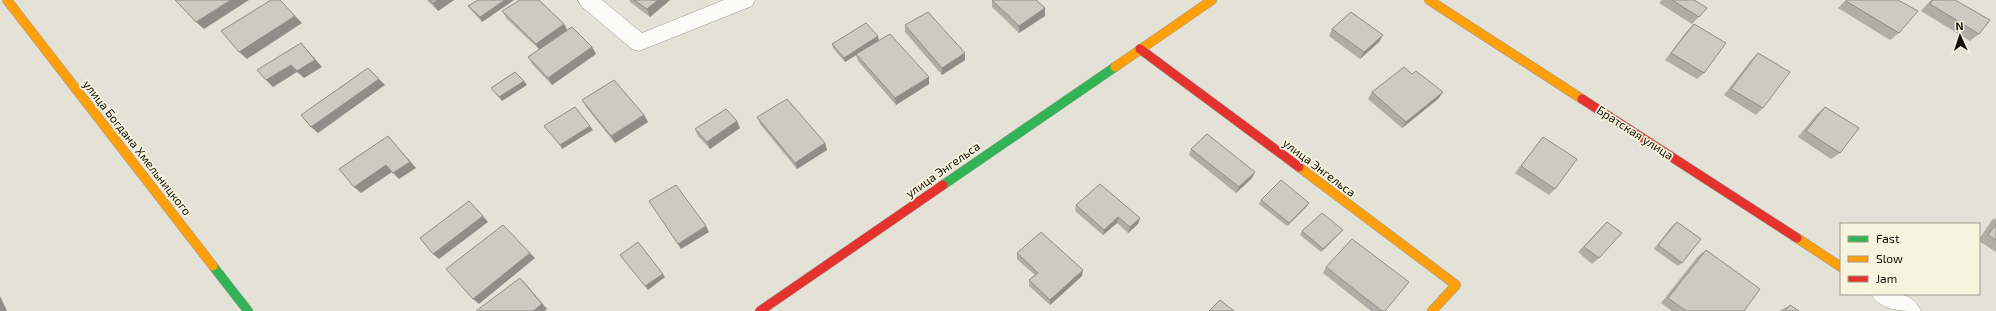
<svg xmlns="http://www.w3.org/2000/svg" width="1996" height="311" viewBox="0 0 1996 311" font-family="'Exo 2',sans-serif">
<rect width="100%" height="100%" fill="#e4e2d6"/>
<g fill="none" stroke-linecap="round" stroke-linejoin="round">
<!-- street casing -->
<g stroke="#9a988f" stroke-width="1">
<g id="street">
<path d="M578,0h24l40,33 82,-33h31l-3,6 -113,45 -7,-2 -51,-43z"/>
<path d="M1871,294c20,0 40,-5 50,17 -20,0 -40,0 -50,-17z"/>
</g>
</g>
<!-- fast casing -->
<g stroke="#9a988f" stroke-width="10">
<g id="fast">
<path d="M943,185l172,-118"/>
<path d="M213,266l35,45"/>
</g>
</g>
<!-- slow casing -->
<g stroke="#9a988f" stroke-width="10">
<g id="slow">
<path d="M7,0l206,266"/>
<path d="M1429,0l153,99"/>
<path d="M1115,67l97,-67"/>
<path d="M1299,167l157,118 -24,26"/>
<path d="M1797,238l44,29"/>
</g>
</g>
<!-- jam casing -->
<g stroke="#9a988f" stroke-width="10">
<g id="jam">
<path d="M1140,49l159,118"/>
<path d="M1582,99l215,139"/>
<path d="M760,311l183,-126"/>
</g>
</g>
<!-- street -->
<use href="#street" fill="#fbfbf9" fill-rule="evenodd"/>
<!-- fast -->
<use href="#fast" stroke="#30b455" stroke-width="9"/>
<!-- slow -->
<use href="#slow" stroke="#ff9f0a" stroke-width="9"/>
<!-- jam -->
<use href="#jam" stroke="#e5322d" stroke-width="9"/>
</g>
<!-- wall -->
<g fill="#afaea6">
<path d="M427,0h27l-16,11z"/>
<path d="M478,0h36l-32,22 -11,-12 -3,-4z"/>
<path d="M629,0h41l-20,17 -20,-15z"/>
<path d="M992,0h44l9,8v8l-26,17 -27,-26z"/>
<path d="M1662,0h32l13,8 -15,16 -33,-21z"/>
<path d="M1846,0h52l1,33 -9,7 -52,-32z"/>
<path d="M1931,0h24l24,34 -9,7 -49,-30z"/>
<path d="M502,11l65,19 25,17 4,7 -44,31 -20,-21 -4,-7 11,-8 -32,-30z"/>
<path d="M1694,24l10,49 -7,6 -32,-19 22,-29z"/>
<path d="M905,25l60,28v7l-23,15 -37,-43z"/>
<path d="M1332,29l51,6 -4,7 -19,17 -31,-23z"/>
<path d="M879,41l50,36v7l-33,21 -38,-44 -2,-6 -11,7 -12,-14 -1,-4z"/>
<path d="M1758,53l5,55 -7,7 -32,-20 27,-35z"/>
<path d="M1412,74l31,18 -5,7 -36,29 -34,-29 4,-7z"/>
<path d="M582,100l62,15 4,7 -33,21 -29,-36z"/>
<path d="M1825,107l15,46 -9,6 -33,-22 19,-23z"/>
<path d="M757,117l68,26 2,7 -30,19 -37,-45z"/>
<path d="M740,128l-30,21 -12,-13 -3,-7z"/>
<path d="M1543,137l12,52 -6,6 -34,-22z"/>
<path d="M1191,149l64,23 -3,6 -16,15 -47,-38z"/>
<path d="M1261,200l48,3 -2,3 -20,20 -28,-22z"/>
<path d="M1076,205l64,13 -2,6 -10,9 -11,-10 -14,12 -28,-24z"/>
<path d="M1996,218v34l-17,-11v-2l13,-19z"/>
<path d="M1607,222l-8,36 -7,6 -14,-12 23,-24z"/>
<path d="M1677,222l5,41 -4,3 -24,-17 18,-23z"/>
<path d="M1302,231l38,2 -19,19 -21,-17z"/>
<path d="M1706,250l38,61h-72l-11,-8 37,-47z"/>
<path d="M1017,253l65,23 -32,29 -21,-19v-6l6,-5 -18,-16z"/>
<path d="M1326,267l59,44h-14l-48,-38z"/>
<path d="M1790,305l9,6h-19l1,-1z"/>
</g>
<!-- shaded-wall -->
<g fill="#8f8d87">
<path d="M231,0h18l-45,29 -8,-7z"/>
<path d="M438,0h16l-16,11 -5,-8z"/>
<path d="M505,0h9l-32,22 -2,-5z"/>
<path d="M658,0h12l-20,17 -3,-8z"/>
<path d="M1045,8v8l-26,17v-7z"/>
<path d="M295,16l7,7 -55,36 -8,-7z"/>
<path d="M564,24l4,7 -28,20 -4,-7z"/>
<path d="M1383,35l-4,7 -19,17 4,-7z"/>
<path d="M878,36l1,5 -34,21 -1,-4z"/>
<path d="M301,43l21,24 -18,11 -7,-6 -24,15 -7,-7 25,-15z"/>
<path d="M592,47l4,7 -44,31 -4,-7z"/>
<path d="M965,53v7l-23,15v-7z"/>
<path d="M929,77v7l-33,21 -1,-7z"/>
<path d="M379,79l6,6 -67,48 -7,-6z"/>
<path d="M524,81l3,4 -25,16 -3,-4z"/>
<path d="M1443,92l-5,7 -36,29 4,-6z"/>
<path d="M644,115l4,7 -33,21 -4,-7z"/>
<path d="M737,121l3,7 -30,21 -3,-7z"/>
<path d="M590,126l3,4 -31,19 -2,-4z"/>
<path d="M388,136l28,32 -17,11 -6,-6z"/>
<path d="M825,143l2,7 -30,19 -2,-6z"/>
<path d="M386,165l6,7 -31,21 -7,-6z"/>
<path d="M1255,172l-3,6 -16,15 3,-6z"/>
<path d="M1309,203l-2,3 -20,20 2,-3z"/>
<path d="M483,216l5,6 -49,37 -6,-5z"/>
<path d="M1118,217l-1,6 -14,12 1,-5z"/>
<path d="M1140,218l-2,6 -10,9 2,-6z"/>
<path d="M706,226l3,6 -28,17 -3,-5z"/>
<path d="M1343,230l-22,22 2,-3z"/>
<path d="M530,253l5,5 -56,46 -6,-5z"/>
<path d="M1083,270l-1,6 -32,29v-5z"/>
<path d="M663,274l2,3 -17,13 -3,-4z"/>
<path d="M520,278l5,5 22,26 -2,2h-12z"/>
<path d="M0,296l7,15h-7z"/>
</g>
<!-- building -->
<g fill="#cccac1" stroke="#8f8d87">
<path d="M175,0h56l-35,22z"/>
<path d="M271,0h9l15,16 -56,36 -18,-21z"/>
<path d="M429,0h9l-5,3z"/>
<path d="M478,0h27l-25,17 -12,-11z"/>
<path d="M520,0h19l25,24 -28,20 -34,-33z"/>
<path d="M634,0h24l-11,9z"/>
<path d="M992,0h44l9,8 -26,18z"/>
<path d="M1672,0h22l13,8 -8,9z"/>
<path d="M1847,0h51l20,11 -19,22 -53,-32z"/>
<path d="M1933,0h22l35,20 -11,14 -49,-30z"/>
<path d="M928,12l37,41 -23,15 -37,-43z"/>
<path d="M1351,12l32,23 -19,17 -32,-23z"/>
<path d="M866,23l12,13 -34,22 -12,-14z"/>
<path d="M1694,24l32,19 -22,30 -33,-20z"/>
<path d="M572,27l20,20 -44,31 -20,-21z"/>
<path d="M890,34l39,43 -34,21 -39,-44z"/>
<path d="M301,43l14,17 -18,11 -6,-6 -25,15 -9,-10z"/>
<path d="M1758,53l32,19 -27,36 -32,-19z"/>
<path d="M1404,67l8,7 4,-3 27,21 -37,30 -34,-30z"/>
<path d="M368,68l11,11 -68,48 -10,-12z"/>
<path d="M515,72l9,9 -25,16 -8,-9z"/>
<path d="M614,80l30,35 -33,21 -29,-36z"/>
<path d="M787,99l38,44 -30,20 -38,-46z"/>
<path d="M575,107l15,19 -30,19 -16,-19z"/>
<path d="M1825,107l34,21 -19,25 -34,-22z"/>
<path d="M726,109l11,12 -30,21 -12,-13z"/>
<path d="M1207,134l48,38 -16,15 -48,-38z"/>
<path d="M388,136l22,26 -17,11 -7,-8 -32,22 -15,-18z"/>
<path d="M1543,137l34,22 -22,30 -34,-23z"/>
<path d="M1281,180l28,23 -20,20 -28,-23z"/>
<path d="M1100,184l40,34 -10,9 -12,-10 -14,13 -28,-25z"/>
<path d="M676,185l30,41 -28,18 -29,-43z"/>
<path d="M469,201l14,15 -50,38 -13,-16z"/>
<path d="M1322,213l21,17 -20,19 -21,-18z"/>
<path d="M1607,222l15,11 -23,25 -15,-11z"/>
<path d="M1677,222l24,17 -19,24 -24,-18z"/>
<path d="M1996,224v16l-8,-5z"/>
<path d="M503,225l27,28 -57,46 -27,-30z"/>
<path d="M1041,232l42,38 -33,30 -21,-20 9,-7 -21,-20z"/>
<path d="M1352,239l57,43 -24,29h-3l-56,-44z"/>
<path d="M638,242l25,32 -18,12 -25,-31z"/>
<path d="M1706,250l54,39 -16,22h-58l-18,-13z"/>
<path d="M520,278l22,26 -9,7h-57z"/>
<path d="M1220,300l14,11h-25z"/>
<path d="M1790,305l9,6h-14z"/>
</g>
<g text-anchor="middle" stroke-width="3.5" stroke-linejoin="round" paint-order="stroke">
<!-- street labels -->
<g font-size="12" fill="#13110a" stroke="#f8f3dd">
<text transform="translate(1635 133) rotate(33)" y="4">Братская улица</text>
<text transform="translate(137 148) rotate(52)" y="4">улица Богдана Хмельницкого</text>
<text transform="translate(1319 168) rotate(37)" y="4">улица Энгельса</text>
<text transform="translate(943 170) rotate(-35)" y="4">улица Энгельса</text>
</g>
</g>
<!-- legend -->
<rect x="1840" y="223" width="140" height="72" fill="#f8f3dd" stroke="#9c9989"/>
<rect x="1848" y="236" width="20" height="6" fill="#30b455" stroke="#9c9989"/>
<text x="1876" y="243" font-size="12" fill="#13110a">Fast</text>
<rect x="1848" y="256" width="20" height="6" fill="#ff9f0a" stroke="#9c9989"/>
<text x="1876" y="263" font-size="12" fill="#13110a">Slow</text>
<rect x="1848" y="276" width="20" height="6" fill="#e5322d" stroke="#9c9989"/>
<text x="1876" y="283" font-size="12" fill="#13110a">Jam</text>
<!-- north arrow -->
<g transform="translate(1960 36) rotate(357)" stroke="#f8f3dd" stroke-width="3" paint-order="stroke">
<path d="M0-3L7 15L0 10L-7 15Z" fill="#13110a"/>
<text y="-6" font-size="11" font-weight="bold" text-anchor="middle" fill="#13110a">N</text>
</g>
</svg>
